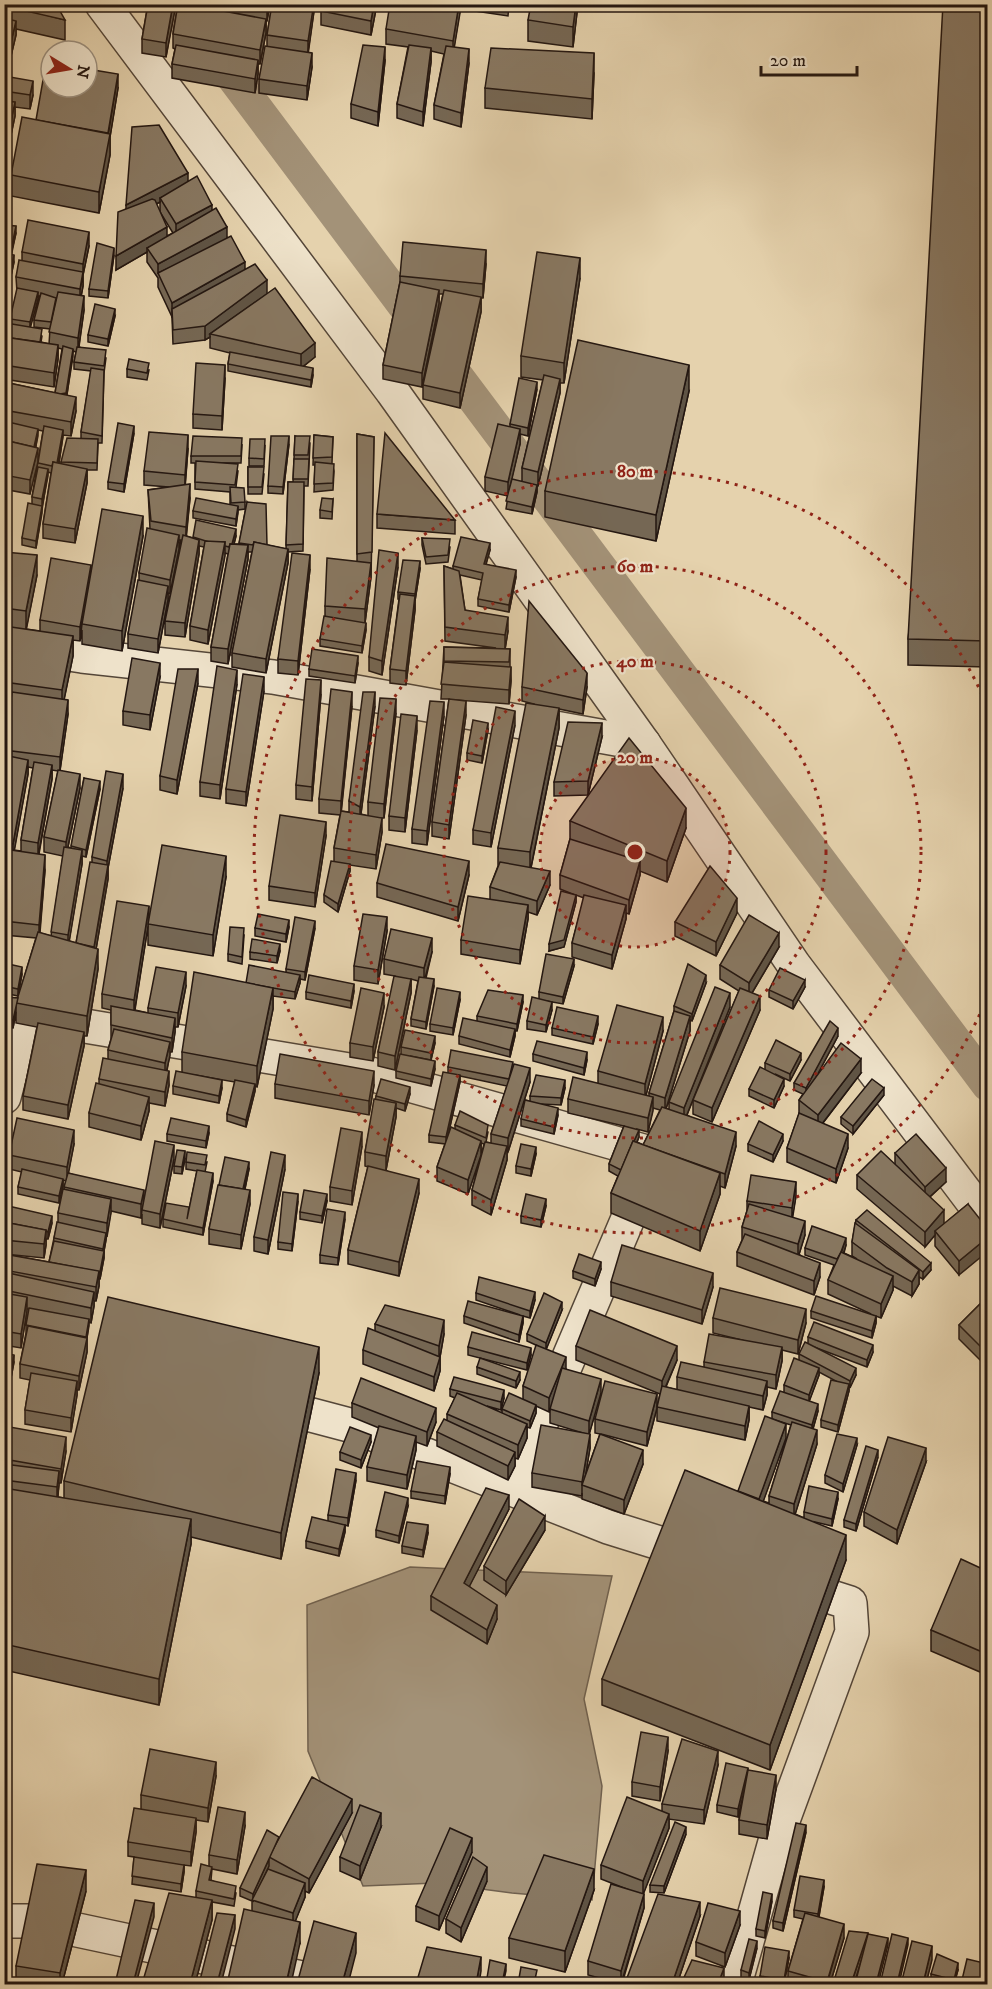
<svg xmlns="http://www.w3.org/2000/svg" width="992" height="1989" viewBox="0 0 992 1989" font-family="'IM FELL DW Pica',serif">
<rect width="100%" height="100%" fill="#e5d2ad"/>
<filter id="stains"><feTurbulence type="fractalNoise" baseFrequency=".00333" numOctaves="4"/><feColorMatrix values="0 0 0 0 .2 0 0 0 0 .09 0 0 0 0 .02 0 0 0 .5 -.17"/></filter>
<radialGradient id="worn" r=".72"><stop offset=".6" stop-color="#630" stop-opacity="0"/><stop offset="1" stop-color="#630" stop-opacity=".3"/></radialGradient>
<!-- water -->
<path fill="#a39278" stroke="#70614f" stroke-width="1.5" d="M410,1567l202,9 -28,123 18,87 -10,114 -80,-7 -76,-10 -73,3 -55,-135 -1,-146z"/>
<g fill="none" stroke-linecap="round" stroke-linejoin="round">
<!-- canal -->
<path stroke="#a39278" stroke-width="33" d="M170,4l62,72 756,1009"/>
<!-- minor casing -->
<g stroke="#544638" stroke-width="36">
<g id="minor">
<path d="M102,4l290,387 252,353 150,221 194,257"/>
<path d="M4,644l78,12 191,21 371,67"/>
<path d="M4,1097l21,-81 342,57 283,80 -15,49 -122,287"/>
<path d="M266,1403l87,23 255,101 90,28"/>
<path d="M4,1921h31l295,63"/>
<path d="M735,1984l40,-142 77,-210 -2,-29 -60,-19"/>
</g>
</g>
<!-- minor -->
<use href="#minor" stroke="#eee2ca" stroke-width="33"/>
</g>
<!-- wall -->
<g fill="#756754" stroke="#241711" stroke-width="1.5" fill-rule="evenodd">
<path d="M4,4l61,16v20l-49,-11v6l-5,21 -7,-1z"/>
<path d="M148,4h29l-1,2h-1l-9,51 -24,-4v-14z"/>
<path d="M178,4h92l-3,17h-1v12l-6,31h-2v10l-3,19 -83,-15v-14l3,-15 -2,-1v-14z"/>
<path d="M272,4h43l-7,48 4,15 -5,33 -48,-7v-14l8,-33v-11z"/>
<path d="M322,4h55l-6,31 -50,-10v-14z"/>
<path d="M461,4l-7,43 15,16 -8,64 -27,-8v-14l10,-51 -13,-3v11l-8,64 -26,-8v-14l11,-57 -22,-3v-15z"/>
<path d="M462,4h47l-1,12 -46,-7z"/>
<path d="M578,4l-5,43 -45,-6v-21z"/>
<path d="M987,4v663l-79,-2v-26z"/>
<path d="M385,61l-7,65 -27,-8v-14z"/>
<path d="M594,73l-2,46 -107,-11v-20z"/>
<path d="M4,76l29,19 -3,14 -15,-2v9l-11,52z"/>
<path d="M118,88l-8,49v18l-11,58 -88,-17v-21l25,-55z"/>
<path d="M188,181l24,30 33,58 22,25 48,63 -11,9 9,9 -2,12 -83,-16v-7l2,-11 -20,-5v-11l-5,3 -32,4 -1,-27 -14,-30v-9l-11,-16v-10l-31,18 10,-61zM160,202v10l13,21 -6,3 -11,-32z"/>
<path d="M4,225l12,8 -5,21 3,8 -8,37h-2z"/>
<path d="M89,246l-6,29v11l-2,10 3,14 -5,37 27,11 -2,15 -2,70h-4l-1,27h-10v13l-12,60 -32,-5v-14l8,-51 -3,-1 -12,76 -14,-3v-7l10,-34v-7l11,-66 -5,-1 -8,64 -22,-4v10l-4,16v-134l51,11 7,-44 -4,-1v11l-4,28 -50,-8v-48l6,-8v-4l7,-27 -1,-15 6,-17v-8zM38,296h2l-6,24v7l16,2 -1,15 -8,-2 1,-6 -12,-9 8,-28zM73,351l3,1 -2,10v7l17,2 -10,61v7l-20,23v2h-2l4,-29 8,1 5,-25 -9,-16z"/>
<path d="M114,255l-6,43 -19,-2v-7z"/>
<path d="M486,264l-3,34h-2v14l-21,96 -37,-9v-14l20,-91h-4v10l-17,83 -39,-8v-14l17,-83v-6z"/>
<path d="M580,278l-16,105h-4v10l-22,93h-1v6l-5,22 -26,-5 2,-13 -23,-5v-14l25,-50v-3l27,-35 -9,47 -8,-2v10l-11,45 13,-8v-13l21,-88 -22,-3v-21z"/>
<path d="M115,316l-7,30 -20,-4v-7z"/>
<path d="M127,369l22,1 -2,10 -20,-3z"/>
<path d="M225,379l-3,51 -29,-2v-14z"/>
<path d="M689,391l-33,150 -111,-24v-26z"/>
<path d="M134,433l-10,59 -16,-3v-7z"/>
<path d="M357,434l17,3 -3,140 -6,46 1,7 -4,23 -42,-7v-7l5,-22v-11l32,-44z"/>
<path d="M314,435l19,2 -1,26 2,8 -1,19 -19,2 1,-27h-2z"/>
<path d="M295,436l15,7 -2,43h-4l-1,65 -15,1v11l-22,110 -34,-6v-14l20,-101h-4v7l-20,105 -17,-3v-14l17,-93 -3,-1 -17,91 -18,-4v-14l14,-79 -5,-1v8l-14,83 -20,-2v-14l16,-81h-2v9l-9,45 -2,-1v7l-10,53 -30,-5v-14l11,-53v-8l11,-44 -2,-39 21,-3 -25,-2v-14l44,-22 -3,36 5,13 -4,38 7,2 43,-2 -2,8h5l8,-42 20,43 19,4 2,-67h5z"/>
<path d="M289,444l-6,50 -15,-1v-7z"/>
<path d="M242,445l-1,18h-17l14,8 -2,16 9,15v7l-7,1 -2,16 -43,-8v-7l37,-6v-13l-35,-3v-26h-4v-7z"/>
<path d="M265,446l-1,20h-15v-8z"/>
<path d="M248,467l16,7 -2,20h-14z"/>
<path d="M333,499l-1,20 -12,-1v-8z"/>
<path d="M377,514l78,6v14l-78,-6z"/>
<path d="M143,536l-21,115 -40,-7v-14l-2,11 -7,-1v16l-9,43 4,15 -8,56 20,18 -12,59 3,1 13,-70 16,11 -14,68 -4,-1v8l-13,77 7,2 16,-80v-6l31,-69 -15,80v11l-12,70 2,20 -11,67h-3v10l-16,73 -45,-9v-14l14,-69 -21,-4v-11l-3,16 -9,-1v-30l14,1 18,-60 -32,-3v-191l6,-41 -3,-1v11l-3,12v-173l33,23 -11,54 14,2v-11l51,-50zM28,767l5,1 -12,72v11l-7,-1 14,-76zM52,770l6,1 -14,66v15l19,4 -12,80 -11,-3 5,-63 -6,-16 13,-75z"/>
<path d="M422,538l28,9 -2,15 -22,2 -4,-19z"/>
<path d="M490,550l-4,14 30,13 -7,35 -31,-6v-7l4,-19 -22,-5 5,35 43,21 -3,18h5v18l1,14 -2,23 -52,-4 9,15 -17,124 -17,-3v-14l17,-123h-8l3,-52 52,1 -51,-7 -1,-75 9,3v-3z"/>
<path d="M398,567l-16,108 -13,-4v-14z"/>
<path d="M310,569l-12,106 -20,-2v-14z"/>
<path d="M420,569l-5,32v9l-9,75 -16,-2v-14l9,-70h-1v-7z"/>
<path d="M358,663l-3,20 -46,-7v-7z"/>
<path d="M160,677l-10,53 -27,-5v-14z"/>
<path d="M198,683l-21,111 -17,-4v-14z"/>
<path d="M237,684l-17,115 -20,-3v-14z"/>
<path d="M522,687h65l-4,27 -24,-5v19l-28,140 19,17 -13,30 -9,-3v7l-8,45 -59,-10v-14l29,-41v-12l8,-21v-18l36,-144 -12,-3z"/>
<path d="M264,691l-18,115 -20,-3v-14z"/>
<path d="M321,694l-9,107 -16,-2v-14z"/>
<path d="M352,706l-11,105 8,1v-11l26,-95 -14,108 7,2v-14l28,-89 -12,105h-4l2,14 -6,37 -26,-4v6l-12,41 -14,-10v-7l10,-33v-14l6,-33 -21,-2v-14z"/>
<path d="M444,716l-17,129 -15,-2v-14z"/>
<path d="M515,725l-24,122 -18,-3v-14z"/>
<path d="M417,730l-12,102 -16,-2v-14z"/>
<path d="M488,730l-6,33 -15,-3v-7z"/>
<path d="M602,737l-14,58 -34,1v-14z"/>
<path d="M570,821l116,7 -19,54 -27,-11v4l-11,39 -3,-1v6l-14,50 -40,-12v-14l12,-45 -8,-3v7l-12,45 -15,4 26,-56 -15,-6v-14l10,-36z"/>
<path d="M326,836l-11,71 -46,-7v-14z"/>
<path d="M469,875l-11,46 -81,-24v-14z"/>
<path d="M226,877l-13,79 -65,-11v-19l-13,84 13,3v-5l38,-22 -8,41h-3v5l-3,20h-2l-3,19 2,14 -4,21 -16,-3v8l-8,29 -52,-13v-14l10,-29v-5l9,-20v-9l3,-11v-29l-9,-2v-14l47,-75z"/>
<path d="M737,913l-21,43 -41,-20v-14z"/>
<path d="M289,927l-3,15 -31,-6v-8z"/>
<path d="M315,928l-10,52 -5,-1v4l-5,16 -22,-3v13l-16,78 -2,-1v5l-9,36 -19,-6v-7l8,-32 -40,-7 27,13 -3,15 -46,-9v-8l9,-14v-20l64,-69 40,-10v-4z"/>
<path d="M387,931l-9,53 -24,-4v-14z"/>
<path d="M244,936l-2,28 -14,-3v-7z"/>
<path d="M779,947l-27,46 8,17 -48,112 -19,-8v-14l46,-109 -19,-12v-14z"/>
<path d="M280,951l-3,12 -27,-4v-7z"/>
<path d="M432,952l-6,26 8,8 -8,43 -15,-3v-7l7,-38 -7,-2v14l-16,77 -17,-4v-14l17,-76 -11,-2v-15z"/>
<path d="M4,963l18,11 -4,22 -14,-3z"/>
<path d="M574,966l-11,38 -16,-3 5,9 -6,22 -19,-3v-8l12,-22v-7z"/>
<path d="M706,983l-14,38 -2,-1v11l-24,78h3v-7l61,-95 -43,108 49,31 -11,42 -5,-2v8l-20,57 -89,-38v-20l7,-17 -9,-5v-7l15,-38 -56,-13v-14l30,-15v-13l65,-40 -17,64 3,1v-3l25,-82v-5zM653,1108l7,2 -17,35 -6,-3 2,-5 -2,-8 11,3z"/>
<path d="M805,987l-12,22 -24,-12v-7z"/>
<path d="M354,991l-3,17 -45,-9v-7z"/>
<path d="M460,1000l-7,35 -23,-4v-7z"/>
<path d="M523,1002l-6,29h-2v5l-5,21 -51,-13v-8l18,-15v-5z"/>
<path d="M384,1007l-11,54 -23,-4v-14z"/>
<path d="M598,1024l-5,20 -41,-9v-7z"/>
<path d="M838,1036l-23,43 46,-6 -38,50 25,25 -12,35 -49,-21v-14l12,-34v-14l4,-6 -9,-4v-7z"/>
<path d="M435,1043l-4,17 -21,-4 25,13 -4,17 -35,-8v-7l5,-17v-7z"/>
<path d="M533,1054l54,6 -3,15 -51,-14z"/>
<path d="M801,1060l-11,21 -15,-7 9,12 -10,22 -25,-12v-7l16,-20v-6z"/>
<path d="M448,1067h65l17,15 -22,70 -1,-1v9l-16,55 -19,-10v-15l12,-46 -3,-1v12l-13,39 -31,-13v-14l8,-23 -16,-2v-7l19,-62zM460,1076l47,10 -16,48v9l-5,-1 2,-10 -33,-7v4l-7,6 12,-53z"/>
<path d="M275,1084l99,1 -5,30 -94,-17z"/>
<path d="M565,1088l-4,17 -21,-1 18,11 -4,19 -33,-8v-7l9,-18v-5z"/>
<path d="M410,1094l-5,17 -9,-3v9l-10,53 33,23 -20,83 -51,-12v-14l20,-83 -3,-1v-14l11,-56z"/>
<path d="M884,1095l-31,39 -12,-10v-7z"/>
<path d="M209,1133l-3,15 -39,-7v-7z"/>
<path d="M783,1141l-10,21 -25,-11v-7z"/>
<path d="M74,1144l-6,29 76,25 30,-39 -14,69 -18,-4v-10l-1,4 -30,-7 -7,40v7l-4,21h-1v7l-3,15h-2v5l-3,17 -2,-1 -2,16v14l-8,38h-2v5l-6,37 -46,-8v-14l5,-30 -10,-2v-14l6,-31v-8l3,-16h-2l-6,39 -17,-3v-91l45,8 5,-24 4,-16v-9l8,-32 -3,-1v6l-4,17 -41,-9v-7l4,-15 -13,-3v-14z"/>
<path d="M362,1146l-10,59 -22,-4v-14z"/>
<path d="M895,1153l51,29 -16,15 14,27 24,-20 -9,71 -24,-29v-11l-10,12 -68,-58v-14l38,-11z"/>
<path d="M536,1154l-5,22 -15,-3v-7z"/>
<path d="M185,1159l-3,15 -8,-1v-7z"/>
<path d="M186,1162h21l-2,10 8,9 -10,54 -40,-8v-8l26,-9 8,-39 -11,-2z"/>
<path d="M249,1169l-4,20 5,15 -9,45 -32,-5v-15l10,-44z"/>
<path d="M285,1169l-17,85 -14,-3v-14z"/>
<path d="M796,1196l-4,21 13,18 -6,19 21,23 -6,18 -77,-29v-14l5,-12v-13l5,-16v-10z"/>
<path d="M298,1201l-6,50 -14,-2v-7z"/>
<path d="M327,1201l-5,22 -22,-4v-7z"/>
<path d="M4,1205l48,18 -4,16h-2v6l-2,13 -40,-4z"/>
<path d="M546,1206l-5,21 -20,-4v-7z"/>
<path d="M345,1219l-7,46 -18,-2v-8z"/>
<path d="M856,1220l75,50 -8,9 -4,-2v7l-7,12 -19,-10v4l-12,28 -5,-2v7l-4,15 -61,-20v-7l60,3 -43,-20v-14l6,-15 -29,-10v-7l41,-3 -2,8 13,6 -5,-3v-14z"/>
<path d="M601,1269l-6,17 -22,-8v-7z"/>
<path d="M611,1282l102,5 -11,37 -91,-28z"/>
<path d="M476,1293l59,7 -5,18 -7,-2v7l-4,19 -55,-19v-7l56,-1 -44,-15z"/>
<path d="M987,1297v60l-5,5 -23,-23v-14z"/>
<path d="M562,1310l-16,39 20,20 35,24 -12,41 1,14 -5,28 15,-42 -5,-1v-14l62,-11 -10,38 -46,-12 42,30 -19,50 -42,-15v-6v3l-50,-9v-14l51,-40 -33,-10v-14l-1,3 -13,-6v7l-6,15 -3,-1v11l-9,21 -3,-1v8l-7,14 -71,-34v-14l10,-12v-6l8,-16 -5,-2v-7l54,9 -3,12 -14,-4 15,7v-4l21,-9v-14l15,-40 -11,-5v-7z"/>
<path d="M713,1318l93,5 -8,31 -16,-4v11l-6,28 -9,-2v8l-4,15 -14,-3v13l-4,20 -88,-19v-14l3,-13 -84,-34v-14l101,14 -11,27 11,3v-13l27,-10v-5l38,-22 -29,-7z"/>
<path d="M375,1324l69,10 -4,23v14l-6,20 -71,-27v-14l12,-19z"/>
<path d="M808,1337l65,15 -6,15 -53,-20 42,28 -7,13v3l-11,41 -17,-5v-7l15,-39 -17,-9v3l-10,26 9,10 -5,18 4,15 -22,70 9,4v-6l34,-13 -6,27 -17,-4 31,38 -76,210 -168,-65v-26l136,-188 48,-53 -23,63 6,2v-7l22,-71 -19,-6v-7l12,-20v-7l15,-25v-6l9,-11z"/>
<path d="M468,1347l63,8 -4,15 -59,-15z"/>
<path d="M4,1353l10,9 -3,16 -7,-1z"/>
<path d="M477,1367l43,13 -4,8 -39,-14z"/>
<path d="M319,1373l-38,186 -90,-22v7l-32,161 -155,-35v-244l62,25 -5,32h-2l-1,14 6,1v-17z"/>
<path d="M352,1403l84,19 -9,24 -11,-4v8l-9,39 -40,-8v-14l12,-39 -27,-11z"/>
<path d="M371,1442l-10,26 -21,-8v-8z"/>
<path d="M857,1445l-14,47 -18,-9v-8z"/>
<path d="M878,1457l-22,74 -12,-4v-7z"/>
<path d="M926,1462l-29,82 -33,-18v-14z"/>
<path d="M450,1474l-5,30 -34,-6v-7z"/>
<path d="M356,1480l-8,46 -3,-1v7l-6,24 -33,-8v-7l22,-20v-6z"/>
<path d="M408,1506l-9,37 -23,-6v-7z"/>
<path d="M509,1509l-40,77 28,33 -10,25 -56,-34v-14z"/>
<path d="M545,1530l-39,65 -22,-15v-14z"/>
<path d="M428,1533l-5,24 -21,-4v-7z"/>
<path d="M987,1563v112l-56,-24v-21l54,-60z"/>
<path d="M668,1751l-8,50 -28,-5v-14z"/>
<path d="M718,1765l-14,59 -35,-5v9l-26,66 1,14 -22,76 -34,-9v-14l41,-71 -28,-11v-14l61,-54v-7z"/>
<path d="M748,1772l28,17 -9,50 -28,-5v-14l7,-37 -8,34 -21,-5v-7z"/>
<path d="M216,1776l-8,46 -12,-2v12l-5,34 -7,-1v7l-3,20 -49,-8 2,-27 -6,-1v-14l13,-33v-14z"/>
<path d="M352,1813l-43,80 -4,-2v6l-10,24 5,22 -48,-32v-10l-12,-5v-8l39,-50z"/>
<path d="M245,1826l-8,48 -25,-5 -1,11 25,13 -2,13 -22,-4v18l-17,64h-53l54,-87v-6l13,-25v-11z"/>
<path d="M381,1827l-21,53 -20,-9v-14z"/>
<path d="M806,1832l-23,99 -10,-3v-7z"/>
<path d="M686,1834l-22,59 -14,-1v-7z"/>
<path d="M472,1852l-33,78 -23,-9v-15z"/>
<path d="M487,1881l-26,61 -15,-9v-14z"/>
<path d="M824,1887l-5,30 25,21 -14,46h-42v-13l15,-52 -9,-2v-7z"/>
<path d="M594,1890l-29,82 -56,-14v-20z"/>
<path d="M86,1891l-24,93h-46v-18z"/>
<path d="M772,1901l-7,37 -9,-2v-7z"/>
<path d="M700,1916l-23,68h-50v-6z"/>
<path d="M740,1925l-15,42 -29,-11v-14z"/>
<path d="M757,1948l-8,31 11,3v-6l29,-18 -5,26h-41l2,-5 -4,-1v-8z"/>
<path d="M958,1970l-4,14h-21v-2l-2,-1v-7z"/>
</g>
<!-- shaded-wall -->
<g fill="#5f5445" stroke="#241711" stroke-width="1.5">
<path d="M173,4h2v6l-9,47v-14z"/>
<path d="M267,4l3,1 -3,16z"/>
<path d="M313,4h2l-7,51v-14z"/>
<path d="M374,4h3l-6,31v-14z"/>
<path d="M459,4h2v3l-8,48v-14z"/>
<path d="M576,4h2l-5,43v-20z"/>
<path d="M266,19v14l-6,31v-14z"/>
<path d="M16,21v14l-5,21v-14z"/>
<path d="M385,47v14l-7,65v-14z"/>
<path d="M431,48v14l-8,64v-14z"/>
<path d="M469,49v14l-8,64v-14z"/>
<path d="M312,53v14l-5,33v-14z"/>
<path d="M594,53v20l-2,46v-20z"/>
<path d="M258,60v14l-3,19v-14z"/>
<path d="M118,74v14l-8,49v18l-11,58v-21z"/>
<path d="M33,81v14l-3,14v-14z"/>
<path d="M15,102v14l-11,52v-14z"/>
<path d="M188,173v14l-28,11v4l-34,17v-14z"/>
<path d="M212,205v14l-36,19v-14z"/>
<path d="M16,226v7l-5,24v-7z"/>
<path d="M167,227v14l-20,7v4l-31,18v-14z"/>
<path d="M227,227v15l-69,31v-9z"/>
<path d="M89,232v14l-6,29v11l-3,17v-14l3,-14v-11z"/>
<path d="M114,248v7l-6,43v-7z"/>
<path d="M486,250v14l-3,34v-14z"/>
<path d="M14,255v7l-8,37v-7z"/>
<path d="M580,258v20l-16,105v-20z"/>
<path d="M245,262v15l-73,40v-14z"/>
<path d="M267,280v14l-57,40v3l-5,3v-14z"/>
<path d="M439,290v14l-17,83v-14z"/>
<path d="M38,292v7l-8,30v-7z"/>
<path d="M84,296v14l-6,42v-14z"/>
<path d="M481,297v15l-21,96v-15z"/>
<path d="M115,309v7l-7,30v-7z"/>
<path d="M315,343v14l-14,11v-14z"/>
<path d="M58,345v14l-4,28v-14z"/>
<path d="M73,349v8l-7,43v-7z"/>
<path d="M225,365v14l-3,51v-14z"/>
<path d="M689,365v26l-33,150v-26z"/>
<path d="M313,368v7l-2,12v-7z"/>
<path d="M560,379v14l-22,93v-14z"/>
<path d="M537,382v7l-9,47v-8z"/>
<path d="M76,397v14l-5,25v-14z"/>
<path d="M134,426v7l-10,59v-8z"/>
<path d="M38,429v7l-4,19v-7z"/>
<path d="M520,429v15l-12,52v-14z"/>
<path d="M63,430v7l-6,37v-7z"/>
<path d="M188,435v14l-3,40v-14z"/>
<path d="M289,436v8l-6,50v-7z"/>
<path d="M38,448v14l-8,32v-14z"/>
<path d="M48,469v7l-6,31v-8z"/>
<path d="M87,469v14l-12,60v-14z"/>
<path d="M190,484v14l-4,43v-14z"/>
<path d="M537,485v7l-5,22v-7z"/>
<path d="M8,486v14l-4,16v-14z"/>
<path d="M42,506v7l-6,35v-7z"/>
<path d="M238,506v7l-2,13v-7z"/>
<path d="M143,516v20l-21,115v-20z"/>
<path d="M236,529v7l-5,19v-7z"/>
<path d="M179,535v14l-9,45v-14z"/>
<path d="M199,540v14l-14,83v-14z"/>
<path d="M225,542v14l-17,88v-14z"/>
<path d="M490,543v7l-6,21v-7z"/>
<path d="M248,545v14l-20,105v-15z"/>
<path d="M288,549v14l-22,110v-14z"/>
<path d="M398,553v14l-16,108v-14z"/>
<path d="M37,555v20l-11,56v-20z"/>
<path d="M310,555v14l-12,106v-14z"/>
<path d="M420,561v8l-5,32v-7z"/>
<path d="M371,563v14l-6,46v-14z"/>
<path d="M91,565v14l-9,45 -2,17v-14z"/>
<path d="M516,570v7l-7,35v-7z"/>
<path d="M168,586v14l-10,53v-14z"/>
<path d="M415,596v14l-9,75v-14z"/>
<path d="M508,617v14l-3,19v-15z"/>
<path d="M366,623v7l-4,23v-7z"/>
<path d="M73,636v20l-11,54v-20z"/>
<path d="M358,656v7l-3,20v-7z"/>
<path d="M160,663v14l-10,53v-15z"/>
<path d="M511,667v14l-2,23v-14z"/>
<path d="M198,669v14l-21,111v-14z"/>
<path d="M237,670v14l-17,115v-14z"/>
<path d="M587,673v14l-4,27v-14z"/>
<path d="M264,677v14l-18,115v-14z"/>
<path d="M321,680v14l-9,107v-14z"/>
<path d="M352,692v14l-11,109v-14z"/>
<path d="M375,692v14l-15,115v-14z"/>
<path d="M7,699v14l-3,12v-14z"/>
<path d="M396,699v14l-12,105v-14z"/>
<path d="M68,700v14l-8,57v-14z"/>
<path d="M466,701v14l-17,124v-14z"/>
<path d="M444,702v14l-17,129v-14z"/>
<path d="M559,708v20l-29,144v-20z"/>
<path d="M515,711v14l-24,122v-14z"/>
<path d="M417,716v14l-12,102v-14z"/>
<path d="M488,723v7l-6,33v-7z"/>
<path d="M602,723v14l-14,58v-14z"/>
<path d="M28,760v14l-15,84v-14z"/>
<path d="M52,765v14l-14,78v-14z"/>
<path d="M80,774v14l-14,68v-14z"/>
<path d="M123,774v14l-15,80v11l-14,82v-14l13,-74v-12z"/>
<path d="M100,781v8l-14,68v-7z"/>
<path d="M686,808v20l-19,54v-21z"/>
<path d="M382,818v14l-6,37v-14z"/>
<path d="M326,822v14l-11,71v-14z"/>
<path d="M82,850v14l-14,85v-14z"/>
<path d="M45,855v15l-6,69v-14z"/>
<path d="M226,856v21l-13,79v-21z"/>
<path d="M469,861v14l-11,46v-14z"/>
<path d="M640,861v14l-11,39v-14z"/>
<path d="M350,864v7l-12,41v-8z"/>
<path d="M550,871v14l-13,30v-14z"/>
<path d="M576,895v7l-12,45 -15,4v-7z"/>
<path d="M737,898v15l-21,43v-14z"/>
<path d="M528,905v14l-8,45v-14z"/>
<path d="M626,905v14l-14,50v-14z"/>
<path d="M149,906v14l-15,94v-14z"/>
<path d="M387,917v14l-9,53v-14z"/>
<path d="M289,920v7l-3,15v-8z"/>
<path d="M315,921v7l-10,52v-8z"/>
<path d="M779,933v14l-30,51v-15z"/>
<path d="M432,938v14l-8,30v-14z"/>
<path d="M280,944v7l-3,12v-7z"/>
<path d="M98,949v20l-11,67v-20z"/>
<path d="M574,959v7l-11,38v-7z"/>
<path d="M22,967v7l-4,22v-7z"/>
<path d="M186,972v14l-8,41v-14z"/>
<path d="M300,975v8l-5,16v-7z"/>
<path d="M706,975v8l-14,38v-7z"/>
<path d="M411,979v14l-16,77v-14z"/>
<path d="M434,979v7l-8,43v-7z"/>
<path d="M805,980v7l-12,22v-8z"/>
<path d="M354,984v7l-3,17v-7z"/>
<path d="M273,988v21l-16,78v-21z"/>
<path d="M460,992v8l-7,35v-7z"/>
<path d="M384,993v14l-11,54v-14z"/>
<path d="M730,993v14l-46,115v-14z"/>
<path d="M523,995v7l-6,29v-7z"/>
<path d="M760,996v14l-48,112v-14z"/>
<path d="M552,1002v8l-6,22v-7z"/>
<path d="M16,1005v7l-3,16v-8z"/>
<path d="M598,1016v8l-5,20v-7z"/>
<path d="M690,1016v15l-25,81v-14z"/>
<path d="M663,1017v14l-18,68v-15z"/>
<path d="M175,1018v14l-3,20v-14z"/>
<path d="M838,1028v8l-32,60v-8z"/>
<path d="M515,1029v7l-5,21v-7z"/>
<path d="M84,1032v14l-16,73v-14z"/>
<path d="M435,1036v7l-4,17v-7z"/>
<path d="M170,1042v14l-5,21v-14z"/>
<path d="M587,1052v8l-3,15v-7z"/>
<path d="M801,1053v7l-11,21v-7z"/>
<path d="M861,1059v14l-43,56v-14z"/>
<path d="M435,1061v8l-4,17v-7z"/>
<path d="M530,1068v14l-22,70v-14z"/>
<path d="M169,1071v14l-4,21v-14z"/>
<path d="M374,1071v14l-5,30v-14z"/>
<path d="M460,1075v7l-14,63v-8z"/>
<path d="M784,1079v7l-10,22v-8z"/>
<path d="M222,1080v8l-3,15v-7z"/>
<path d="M565,1080v8l-4,17v-7z"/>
<path d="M255,1084v7l-9,36v-7z"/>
<path d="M410,1087v7l-5,17v-7z"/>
<path d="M884,1088v7l-31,39v-8z"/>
<path d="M149,1097v14l-8,29v-14z"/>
<path d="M653,1097v14l-5,21v-14z"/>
<path d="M396,1103v14l-10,53v-14z"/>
<path d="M558,1108v7l-4,19v-7z"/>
<path d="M209,1126v7l-3,15v-7z"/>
<path d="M74,1130v14l-7,37v-14z"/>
<path d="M639,1130v7l-18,41v-8z"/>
<path d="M362,1132v14l-10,59v-14z"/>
<path d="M736,1132v14l-11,42v-14z"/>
<path d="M783,1134v7l-10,21v-7z"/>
<path d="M848,1134v14l-12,35v-14z"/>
<path d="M481,1141v14l-13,39v-14z"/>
<path d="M174,1145v14l-14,69v-14z"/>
<path d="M507,1146v14l-16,55v-15z"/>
<path d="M536,1147v7l-5,22v-7z"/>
<path d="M185,1151v8l-3,15v-7z"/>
<path d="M285,1155v14l-17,85v-14z"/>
<path d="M249,1162v7l-6,29v-7z"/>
<path d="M946,1168v14l-21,19v-14z"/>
<path d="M213,1173v8l-10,54v-7z"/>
<path d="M720,1173v21l-20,57v-20z"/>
<path d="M63,1179v7l-4,17v-7z"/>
<path d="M419,1179v14l-20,83v-14z"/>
<path d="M796,1182v14l-4,26v-14z"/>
<path d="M144,1190v14l-2,6 -1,8v-14z"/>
<path d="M250,1190v14l-9,45v-14z"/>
<path d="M298,1194v7l-6,50v-7z"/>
<path d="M327,1194v7l-5,22v-7z"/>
<path d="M111,1199v14l-4,24v-14z"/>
<path d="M546,1199v7l-5,21v-7z"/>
<path d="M944,1210v14l-9,7v4l-10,12v-15z"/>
<path d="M345,1212v7l-7,46v-7z"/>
<path d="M52,1216v7l-4,16v-7z"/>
<path d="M805,1221v14l-7,23v-14z"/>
<path d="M46,1230v15l-2,13v-14z"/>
<path d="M106,1233v7l-3,16v-7z"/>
<path d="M846,1238v7l-7,22v-7z"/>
<path d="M987,1238v14l-28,23v-14z"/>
<path d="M104,1251v7l-4,21v-7z"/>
<path d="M601,1262v7l-6,17v-7z"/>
<path d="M820,1263v14l-6,18v-14z"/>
<path d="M931,1263v7l-8,9v-7z"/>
<path d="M919,1270v14l-7,12v-14z"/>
<path d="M99,1271v15l-3,15v-14z"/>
<path d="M713,1273v14l-11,37v-14z"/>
<path d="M893,1276v14l-12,28v-14z"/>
<path d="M94,1292v14l-3,17v-15z"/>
<path d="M535,1292v8l-5,18v-7z"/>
<path d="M27,1297v14l-6,37v-14z"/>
<path d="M562,1302v8l-16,40v-7z"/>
<path d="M806,1309v14l-8,31v-14z"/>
<path d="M523,1316v7l-4,19v-7z"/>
<path d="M876,1316v7l-4,15v-7z"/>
<path d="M89,1319v7l-2,12v14l-8,38v-14z"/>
<path d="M444,1320v14l-4,23v14l-6,20v-14l5,-18v-13z"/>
<path d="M987,1343v14l-5,5v-14z"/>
<path d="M873,1345v7l-6,15v-7z"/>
<path d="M677,1346v14l-15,35v-14z"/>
<path d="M319,1347v26l-38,186v-26z"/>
<path d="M782,1347v14l-6,28v-14z"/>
<path d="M531,1348v7l-4,15v-7z"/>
<path d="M14,1355v7l-3,16v-7z"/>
<path d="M566,1357v14l-17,41v-14z"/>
<path d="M819,1368v7l-10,27v-7z"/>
<path d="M856,1368v7l-6,13v-7z"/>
<path d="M520,1372v8l-4,8v-7z"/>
<path d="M601,1379v14l-12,42v-14z"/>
<path d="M77,1381v14l-6,37v-14z"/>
<path d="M767,1381v14l-4,15v-14z"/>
<path d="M849,1384v7l-11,41v-7z"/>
<path d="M504,1390v8l-3,12v-8z"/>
<path d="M657,1394v14l-10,38v-14z"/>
<path d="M818,1404v7l-6,21v-7z"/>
<path d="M536,1405v8l-6,15v-7z"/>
<path d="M749,1406v14l-4,20v-14z"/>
<path d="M436,1408v14l-9,24v-14z"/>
<path d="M527,1424v14l-9,21v-14z"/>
<path d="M786,1424v14l-28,78v-15z"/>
<path d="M817,1430v14l-23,74v-14z"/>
<path d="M590,1434v14l-6,37h-2v11v-14z"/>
<path d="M371,1435v7l-10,26v-8z"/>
<path d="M416,1436v14l-9,39v-14z"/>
<path d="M66,1437v14l-5,32v-14z"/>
<path d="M857,1438v7l-14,47v-8z"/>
<path d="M926,1448v14l-29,82v-14z"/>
<path d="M643,1450v14l-19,50v-14z"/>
<path d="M878,1450v7l-22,74v-7z"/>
<path d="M515,1452v14l-7,14v-14z"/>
<path d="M450,1467v7l-5,30v-8z"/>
<path d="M59,1471v14l-2,16v-14z"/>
<path d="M356,1473v7l-8,46v-8z"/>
<path d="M838,1492v7l-6,27v-7z"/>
<path d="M509,1495v14l-45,88v-14z"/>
<path d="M408,1498v8l-9,37v-7z"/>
<path d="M545,1516v14l-39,65v-14z"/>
<path d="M191,1519v25l-32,161v-26z"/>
<path d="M345,1525v7l-6,24v-7z"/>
<path d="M428,1525v8l-5,24v-7z"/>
<path d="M846,1535v25l-76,210v-25z"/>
<path d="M497,1605v14l-10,25v-14z"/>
<path d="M668,1737v14l-8,50v-14z"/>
<path d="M718,1751v14l-14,59v-14z"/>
<path d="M216,1762v14l-8,46v-14z"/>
<path d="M748,1768v7l-10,42v-8z"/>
<path d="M776,1775v14l-9,50v-14z"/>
<path d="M352,1799v14l-43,80v-14z"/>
<path d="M245,1812v14l-8,48v-14z"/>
<path d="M381,1813v14l-21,53v-14z"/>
<path d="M669,1814v14l-26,67v-14z"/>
<path d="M196,1818v14l-5,34v-14z"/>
<path d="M806,1825v7l-23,99v-8z"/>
<path d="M686,1827v7l-22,59v-7z"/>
<path d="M472,1838v14l-33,78v-14z"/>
<path d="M269,1859v7l-16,36v-8z"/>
<path d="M184,1865v7l-3,20v-8z"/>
<path d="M487,1867v14l-26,61v-14z"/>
<path d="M594,1869v21l-29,82v-21z"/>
<path d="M86,1870v21l-24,93h-2v-11z"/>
<path d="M824,1880v7l-6,34v-7z"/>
<path d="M305,1883v14l-12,30v-14z"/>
<path d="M644,1894v14l-23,76v-13z"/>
<path d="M772,1894v7l-7,37v-7z"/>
<path d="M212,1900v20l-17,64h-5z"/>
<path d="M700,1902v14l-23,68h-5z"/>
<path d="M154,1903v14l-18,67h-3z"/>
<path d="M740,1911v14l-15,42v-14z"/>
<path d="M235,1915v14l-14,55h-4z"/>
<path d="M300,1922v21l-9,41h-5z"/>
<path d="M844,1924v14l-14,46h-3z"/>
<path d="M356,1933v20l-8,31h-6z"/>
<path d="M868,1933v7l-14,44h-3z"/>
<path d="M888,1938v7l-10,39h-2z"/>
<path d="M908,1938v7l-9,39h-2z"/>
<path d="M757,1941v7l-8,32v-7z"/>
<path d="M932,1946v14l-6,24h-3z"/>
<path d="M789,1951v7l-5,26v-4z"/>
<path d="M481,1957v14l-2,13h-3z"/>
<path d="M958,1963v7l-4,14v-4z"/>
<path d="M984,1963v7l-3,14h-1z"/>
<path d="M506,1964v7l-3,13h-1z"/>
<path d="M724,1968v14l-1,2h-5z"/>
</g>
<!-- building -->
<g fill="#887862" stroke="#241711" stroke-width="1.5">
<path d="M4,4h52l9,16 -61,-14z"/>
<path d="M148,4h25l-7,39 -24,-4z"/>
<path d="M178,4h8l80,15 -6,31 -87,-16z"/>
<path d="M249,4h18v3z"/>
<path d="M272,4h10l31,5 -5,32 -41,-6z"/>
<path d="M322,4h52l-3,17 -50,-10z"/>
<path d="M390,4h69l-6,37 -67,-12z"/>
<path d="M531,4h45l-3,23 -45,-7z"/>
<path d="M943,4h44v637l-79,-2z"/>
<path d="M4,18l12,3 -5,21 -7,-1z"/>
<path d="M176,45l82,15 -3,19 -83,-15z"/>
<path d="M363,45l22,2 -7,65 -27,-8z"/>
<path d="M409,45l22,3 -8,64 -26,-8z"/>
<path d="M265,46l47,7 -5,33 -48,-7z"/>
<path d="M446,46l23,3 -8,64 -27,-8z"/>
<path d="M491,48l103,5 -2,46 -107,-11z"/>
<path d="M46,63h5v24h36v-18l31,5 -10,59 -72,-13z"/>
<path d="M4,76l29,5 -3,14 -26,-4z"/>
<path d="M4,101l11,1 -11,52z"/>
<path d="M22,117l88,17 -11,58 -88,-17z"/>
<path d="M159,125l29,48 -62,32 6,-78z"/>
<path d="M197,176l15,29 -36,19 -16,-26z"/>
<path d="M152,199l3,1 12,27 -51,29 2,-44z"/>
<path d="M216,208l11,19 -69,37 -11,-16z"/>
<path d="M28,220l61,12 -6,32 -61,-12z"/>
<path d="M4,225l12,1 -5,24 -7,-1z"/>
<path d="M231,236l14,26 -73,41 -14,-30z"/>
<path d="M403,242l83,8 -3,34 -83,-8z"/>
<path d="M97,243l17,5 -6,43 -19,-2z"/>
<path d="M537,252l43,6 -16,105 -43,-7z"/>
<path d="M4,253l10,2 -8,37h-2z"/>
<path d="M19,260l64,12 -3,17 -64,-12z"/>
<path d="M255,264l12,16 -62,46 -32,4 -1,-21z"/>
<path d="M400,282l39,8 -17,83 -39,-8z"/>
<path d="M17,288l21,4 -8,30 -20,-3z"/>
<path d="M275,288l40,55 -14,11 -91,-20z"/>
<path d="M444,290l37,7 -21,96 -37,-8z"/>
<path d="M58,292l26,4 -6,42 -29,-6z"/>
<path d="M41,293l15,5 -5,24 -17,-2z"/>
<path d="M95,304l20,5 -7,30 -20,-4z"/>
<path d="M6,323l36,6 -2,13 -36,-5v-6z"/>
<path d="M4,337l54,8 -4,28 -50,-8z"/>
<path d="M578,340l111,25 -33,150 -111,-24z"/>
<path d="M63,346l10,3 -7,44 -6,1 -5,-1z"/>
<path d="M77,347l29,3 -2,16 -30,-4z"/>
<path d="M230,352l83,16 -2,12 -83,-16z"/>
<path d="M129,359l20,4 -2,10 -20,-4z"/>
<path d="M196,363l29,2 -3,51 -29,-2z"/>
<path d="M91,368l13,2 -2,66 -21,-4z"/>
<path d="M544,375l16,4 -22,93 -16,-4z"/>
<path d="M519,378l18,4 -9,46 -18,-4z"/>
<path d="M4,382l72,15 -5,25 -67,-12z"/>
<path d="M4,421l34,8 -4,18 -30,-7z"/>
<path d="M118,423l16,3 -10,58 -16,-2z"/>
<path d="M498,424l22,5 -12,53 -23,-5z"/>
<path d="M44,426l19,4 -6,33 -4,-1 -1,4 -14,-3z"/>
<path d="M149,432l39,3 -3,40 -41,-4z"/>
<path d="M385,433l70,87 -78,-6z"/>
<path d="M357,434l17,3 -2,115 -15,2z"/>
<path d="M314,435l19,2 -1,20 -19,1z"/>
<path d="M193,436l49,2 -1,18h-50z"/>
<path d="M271,436h18l-6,51 -15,-1z"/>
<path d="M295,436h15l-2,19h-14z"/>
<path d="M67,438l31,1 -1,24 -36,-1z"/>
<path d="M250,439h15l-1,20 -15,-1z"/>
<path d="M4,440l34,8 -8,32 -26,-5z"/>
<path d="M294,459h15l-1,20h-15z"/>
<path d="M196,461l42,3 -3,21 -40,-3z"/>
<path d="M53,462l34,7 -12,60 -32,-5z"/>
<path d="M315,462l19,2 -1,19 -19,1z"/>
<path d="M38,467l10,2 -6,30 -10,-2z"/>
<path d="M248,467h16l-2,20h-14z"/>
<path d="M512,479l25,6 -5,22 -26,-6z"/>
<path d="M288,482h16l-1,62 -17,1z"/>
<path d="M190,484l-4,43 -35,-6 -3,-31z"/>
<path d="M4,486h4l-4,16z"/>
<path d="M230,487l14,1 1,14 -14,1z"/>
<path d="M196,498l42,8 -2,13 -43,-8z"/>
<path d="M322,498l11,1 -1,13 -12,-2z"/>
<path d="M247,502l19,2 1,41 -13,-3 -1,3 -14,-2z"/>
<path d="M28,503l14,3 -6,35 -14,-3z"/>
<path d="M102,509l41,7 -21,115 -40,-7z"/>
<path d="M196,520l40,9 -4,15h-2l-1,3 -4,-1v-4h-16l-16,-5z"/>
<path d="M147,528l32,7 -9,45 -31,-7z"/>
<path d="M183,535l16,5 -14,83 -20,-2z"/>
<path d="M461,537l29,6 -6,21 32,6 -7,35 -31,-6 5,-26 -30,-7z"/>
<path d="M422,538l28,1 -2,16 -22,2z"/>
<path d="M205,541l20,1 -17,88 -18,-4z"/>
<path d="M254,542l34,7 -22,110 -34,-6z"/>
<path d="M230,544l18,1 -20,104 -17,-2z"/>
<path d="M379,550l19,3 -16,108 -13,-4z"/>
<path d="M4,552l33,3 -11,56 -22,-3z"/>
<path d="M292,553l18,2 -12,106 -20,-2z"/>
<path d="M51,558l40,7 -11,62 -40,-7z"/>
<path d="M327,558l44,5 -6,46 -40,-3z"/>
<path d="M403,560l17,1 -5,33 -17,-2z"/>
<path d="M444,566l15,5 6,39 43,7 -3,18 -60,-8z"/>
<path d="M138,580l30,6 -10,53 -30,-5z"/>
<path d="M400,594l15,2 -9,75 -16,-2z"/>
<path d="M529,601l58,72 -4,27 -61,-13z"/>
<path d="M324,616l42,7 -4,23 -42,-7z"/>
<path d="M4,626l69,10 -11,54 -58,-8z"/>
<path d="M444,647l66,2 -1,13 -65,-1z"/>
<path d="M312,649l46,7 -3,20 -46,-7z"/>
<path d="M132,658l28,5 -10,52 -27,-4z"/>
<path d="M444,662l67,5 -2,23 -68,-6z"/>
<path d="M217,666l20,4 -17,115 -20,-3z"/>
<path d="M178,669h20l-21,111 -17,-4z"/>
<path d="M243,674l21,3 -18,115 -20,-3z"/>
<path d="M306,679l15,1 -9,107 -16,-2z"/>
<path d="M331,689l21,3 -11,109 -22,-2z"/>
<path d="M12,692l56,8 -8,57 -56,-7z"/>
<path d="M363,692h12l-15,115 -11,-6z"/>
<path d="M380,698l16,1 -12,105 -16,-2z"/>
<path d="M4,699h3l-3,12z"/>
<path d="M449,699l17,2 -17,124 -17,-3z"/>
<path d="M430,701l14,1 -17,129 -15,-2z"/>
<path d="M526,703l33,5 -29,144 -32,-4z"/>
<path d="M496,707l19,4 -24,122 -18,-3z"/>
<path d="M401,714l16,2 -12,102 -16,-2z"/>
<path d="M473,720l15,3 -6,33 -15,-3z"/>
<path d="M568,722l34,1 -14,58 -34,1z"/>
<path d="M629,738l57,70 -19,53 -97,-40z"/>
<path d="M4,755l24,5 -15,84 -9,-3z"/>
<path d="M34,762l18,3 -14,78 -17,-3z"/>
<path d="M58,770l22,4 -14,68 -22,-5z"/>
<path d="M106,771l17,3 -16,87 -15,-4z"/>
<path d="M84,778l16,3 -14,69 -15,-4z"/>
<path d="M341,811l41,7 -6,37 -42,-7z"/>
<path d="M280,815l46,7 -11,71 -46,-7z"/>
<path d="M570,839l70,22 -11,39 -69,-25z"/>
<path d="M386,844l83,17 -11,46 -81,-24z"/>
<path d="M162,845l64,11 -13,79 -65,-11z"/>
<path d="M64,847l18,3 -14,85 -17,-3z"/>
<path d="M4,849l41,6 -6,70 -35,-4z"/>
<path d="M331,861l19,3 -12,40 -14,-9z"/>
<path d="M90,862l18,3 -14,82 -18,-4z"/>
<path d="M500,862l50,9 -13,30 -47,-14z"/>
<path d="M710,866l27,32 -21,44 -41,-20z"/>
<path d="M561,891l15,4 -12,45 -15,4z"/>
<path d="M584,895l42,10 -14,50 -40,-12z"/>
<path d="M468,896l60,9 -8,45 -59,-10z"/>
<path d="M117,901l32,5 -15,94 -32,-6z"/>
<path d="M258,914l31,6 -3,14 -31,-6z"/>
<path d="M363,914l24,3 -9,53 -24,-4z"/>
<path d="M749,915l30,18 -30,50 -29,-18z"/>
<path d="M295,917l20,4 -10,51 -19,-3z"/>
<path d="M230,927l14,1 -2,29 -14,-3z"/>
<path d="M391,929l41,9 -8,30 -40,-9z"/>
<path d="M38,932l60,17 -11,67 -71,-13z"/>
<path d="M252,939l28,5 -3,12 -27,-4z"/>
<path d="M546,954l28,5 -11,38 -24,-5z"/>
<path d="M4,963l18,4 -4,22 -14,-3z"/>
<path d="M688,964l18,11 -14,39 -18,-8z"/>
<path d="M249,965l51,10 -5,17 -49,-9z"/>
<path d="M156,967l30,5 -8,41 -30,-5z"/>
<path d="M780,968l25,12 -12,21 -24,-11z"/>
<path d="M194,972l79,16 -16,78 -75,-14z"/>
<path d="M309,975l45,9 -3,17 -45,-9z"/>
<path d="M394,976l17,3 -16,77 -17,-4z"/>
<path d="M419,977l15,2 -8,43 -15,-3z"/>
<path d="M715,987l15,6 -46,115 -15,-6z"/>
<path d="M361,988l23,5 -11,54 -23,-4z"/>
<path d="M437,988l23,4 -7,36 -23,-4z"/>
<path d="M740,988l20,8 -48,112 -19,-8z"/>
<path d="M488,990l35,5 -6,29 -40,-8z"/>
<path d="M4,997l14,1 -5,22h-9z"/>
<path d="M532,997l20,5 -6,23 -19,-4z"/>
<path d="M617,1005l46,12 -18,67 -47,-13z"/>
<path d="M111,1006l64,12 -3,20 -61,-13z"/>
<path d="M557,1007l41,9 -5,21 -41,-9z"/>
<path d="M674,1011l16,5 -25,82 -16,-5z"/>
<path d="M463,1018l52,11 -5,21 -51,-14z"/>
<path d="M830,1021l8,7 -32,60 -12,-5z"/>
<path d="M38,1023l46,9 -16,73 -45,-9z"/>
<path d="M114,1029l56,13 -5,21 -57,-13z"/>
<path d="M405,1030l30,6 -4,17 -30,-6z"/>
<path d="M776,1040l25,13 -11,21 -25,-11z"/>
<path d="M537,1041l50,11 -3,16 -51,-14z"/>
<path d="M841,1043l20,16 -43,56 -19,-15z"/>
<path d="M451,1050l62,12 -4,17 -61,-12z"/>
<path d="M280,1054l94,17 -5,30 -94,-17z"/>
<path d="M400,1054l35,7 -4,18 -35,-8z"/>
<path d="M103,1058l66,13 -4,21 -66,-13z"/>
<path d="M514,1064l16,4 -22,70 -17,-4z"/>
<path d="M760,1067l24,12 -10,21 -25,-11z"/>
<path d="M176,1071l46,9 -3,16 -46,-10z"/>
<path d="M443,1072l17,3 -14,62 -17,-2z"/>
<path d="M536,1075l29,5 -4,18 -31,-2z"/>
<path d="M573,1077l80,20 -5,21 -80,-19z"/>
<path d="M381,1079l29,8 -5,17 -29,-8z"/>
<path d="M872,1079l12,9 -31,38 -12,-9z"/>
<path d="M235,1080l20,4 -9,36 -19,-6z"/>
<path d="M96,1083l53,14 -8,29 -52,-13z"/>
<path d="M374,1099l22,4 -10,53 -21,-4z"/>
<path d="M525,1100l33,8 -4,19 -33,-8z"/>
<path d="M662,1107l74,25 -11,42 -82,-29z"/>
<path d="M460,1111l28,14 -2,13 -31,-13z"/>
<path d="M799,1113l49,21 -12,35 -49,-21z"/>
<path d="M17,1118l57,12 -7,37 -58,-12z"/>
<path d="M171,1118l38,8 -3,15 -39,-7z"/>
<path d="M759,1121l24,13 -10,21 -25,-11z"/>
<path d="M624,1126l15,4 -5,11h-1l-12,29 -12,-6z"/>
<path d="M451,1127l30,14 -13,39 -31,-13z"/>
<path d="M341,1128l21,4 -10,59 -22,-4z"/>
<path d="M916,1134l30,34 -21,19 -30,-34z"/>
<path d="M155,1141l19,4 -14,69 -18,-4z"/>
<path d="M633,1141l87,32 -20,58 -89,-38z"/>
<path d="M485,1142l22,4 -16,54 -19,-10z"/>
<path d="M521,1144l15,3 -5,22 -15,-3z"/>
<path d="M177,1150l8,1 -3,16 -8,-1z"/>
<path d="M881,1151l63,59 -19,22 -68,-57z"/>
<path d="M187,1152l20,3 -2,10 -19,-3z"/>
<path d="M271,1152l14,3 -17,85 -14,-3z"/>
<path d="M225,1157l24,5 -6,27 -24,-4z"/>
<path d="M368,1166l51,13 -20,83 -51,-12z"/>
<path d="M22,1169l41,10 -4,17 -41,-9z"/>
<path d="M197,1170l16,3 -10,55 -40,-9 3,-16 23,4 -2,12z"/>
<path d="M68,1173l76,17 -3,14 -77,-17z"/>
<path d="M751,1175l45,7 -4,26 -45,-7z"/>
<path d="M218,1185l32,5 -9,45 -32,-6z"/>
<path d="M63,1189l48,10 -4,24 -49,-10z"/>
<path d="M304,1190l23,4 -5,22 -22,-4z"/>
<path d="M283,1192l15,2 -6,50 -14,-2z"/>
<path d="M526,1194l20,5 -5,21 -20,-4z"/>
<path d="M749,1204l56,17 -7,23 -56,-17z"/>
<path d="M968,1204l19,24v10l-28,23 -24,-30z"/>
<path d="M4,1205l48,11 -4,16 -2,-1v-1l-42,-8z"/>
<path d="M327,1209l18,3 -7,46 -18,-3z"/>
<path d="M867,1210l64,53 -8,9 -67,-52z"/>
<path d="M4,1222l42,8 -2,14 -40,-4z"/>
<path d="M57,1222l49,11 -3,16 -49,-11z"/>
<path d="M855,1223l64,47 -7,12 -25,-14 -35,-26z"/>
<path d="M812,1226l34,12 -5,14 -4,7 -32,-11z"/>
<path d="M745,1234l75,29 -6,18 -77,-29z"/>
<path d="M54,1241l50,10 -4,21 -51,-10z"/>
<path d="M622,1245l91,28 -11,37 -91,-28z"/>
<path d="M841,1252l52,24 -12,28 -53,-24z"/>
<path d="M4,1254l95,17 -3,16 -92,-17z"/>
<path d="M579,1254l22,8 -6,17 -22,-8z"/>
<path d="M4,1272l90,20 -3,16 -87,-18z"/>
<path d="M479,1277l56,15 -5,19 -54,-18z"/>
<path d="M720,1288l86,21 -8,31 -85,-22z"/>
<path d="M4,1293l23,4 -6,37 -17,-3z"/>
<path d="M544,1293l18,9 -16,41 -19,-9z"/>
<path d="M816,1296l60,20 -4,15 -61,-20z"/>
<path d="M108,1297l211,50 -38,186 -217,-52z"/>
<path d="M987,1297v46l-5,5 -23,-23z"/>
<path d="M468,1301l55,15 -4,19 -55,-19z"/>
<path d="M385,1305l59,15 -5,26 -64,-22z"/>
<path d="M29,1308l60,11 -3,18 -60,-12z"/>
<path d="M590,1310l87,36 -15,35 -86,-35z"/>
<path d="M814,1322l59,23 -6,15 -59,-23z"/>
<path d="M28,1326l59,12 -8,38 -59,-12z"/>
<path d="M368,1328l72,29 -6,20 -71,-27z"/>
<path d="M472,1332l59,16 -4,15 -59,-16z"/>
<path d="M709,1334l73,13 -6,28 -72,-13z"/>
<path d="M805,1342l51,26 -6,13 -51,-27z"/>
<path d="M536,1345l30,12 -17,41 -26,-12z"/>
<path d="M4,1353l10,2 -3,16 -7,-2z"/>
<path d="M480,1358l40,14 -4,9 -39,-14z"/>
<path d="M794,1358l25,10 -10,27 -25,-10z"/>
<path d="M681,1362l86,19 -4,15 -86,-19z"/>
<path d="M562,1368l39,11 -12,42 -39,-12z"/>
<path d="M31,1373l46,8 -6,37 -46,-8z"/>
<path d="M454,1377l50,13 -3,12 -51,-13z"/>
<path d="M361,1378l75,30 -9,24 -75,-29z"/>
<path d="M831,1380l18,4 -11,41 -17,-5z"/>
<path d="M605,1381l52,13 -10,38 -52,-13z"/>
<path d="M662,1386l87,20 -4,20 -88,-19z"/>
<path d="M780,1391l38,13 -6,21 -40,-13z"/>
<path d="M457,1393l70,31 -9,21 -71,-31z"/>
<path d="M509,1393l27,12 -6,16 -28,-12z"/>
<path d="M765,1416l21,8 -27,75 -21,-8z"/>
<path d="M444,1419l71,33 -7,14 -71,-34z"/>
<path d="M792,1422l25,8 -23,74 -25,-8z"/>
<path d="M541,1425l49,9 -8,48 -50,-9z"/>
<path d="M4,1426l62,11 -5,32 -57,-10z"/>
<path d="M379,1426l37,10 -9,39 -40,-8z"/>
<path d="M350,1427l21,8 -10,25 -21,-8z"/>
<path d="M600,1434l43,16 -19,50 -42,-15z"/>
<path d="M837,1434l20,4 -14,46 -18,-9z"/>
<path d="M888,1437l38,11 -29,82 -33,-18z"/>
<path d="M866,1446l12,4 -22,74 -12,-4z"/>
<path d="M417,1461l33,6 -5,29 -34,-5z"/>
<path d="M4,1464l55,7 -2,16 -53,-7z"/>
<path d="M336,1469l20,4 -8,45 -20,-3z"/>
<path d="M685,1470l161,65 -76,210 -168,-66z"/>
<path d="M809,1486l29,6 -6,27 -28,-7z"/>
<path d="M4,1488l187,31 -32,160 -155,-35z"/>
<path d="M486,1488l23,7 -45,88 33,22 -10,25 -56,-34z"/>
<path d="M385,1492l23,6 -9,38 -23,-6z"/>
<path d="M519,1499l26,17 -39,65 -22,-15z"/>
<path d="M312,1517l33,8 -6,24 -33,-8z"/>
<path d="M407,1522l21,3 -5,25 -21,-4z"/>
<path d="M961,1559l26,12v83l-56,-24z"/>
<path d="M641,1732l27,5 -8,50 -28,-5z"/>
<path d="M682,1739l36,12 -14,59 -42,-6z"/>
<path d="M150,1749l66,13 -8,46 -67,-13z"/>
<path d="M726,1763l22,5 -10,41 -21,-4z"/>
<path d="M748,1770l28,5 -9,50 -28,-5z"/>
<path d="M312,1777l40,22 -43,80 -40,-22z"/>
<path d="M627,1797l42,17 -26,67 -42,-16z"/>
<path d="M360,1805l21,8 -21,53 -20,-9z"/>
<path d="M218,1807l27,5 -8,48 -28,-5z"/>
<path d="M134,1808l62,10 -5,34 -63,-10z"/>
<path d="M675,1822l11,5 -22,59 -14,-1z"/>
<path d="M796,1823l10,2 -23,98 -10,-2z"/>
<path d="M450,1828l22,10 -33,78 -23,-10z"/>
<path d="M267,1830l12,7 -26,57 -13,-6z"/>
<path d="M544,1855l50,14 -29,82 -56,-13z"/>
<path d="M134,1857l50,8 -3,19 -49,-8z"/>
<path d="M473,1857l14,10 -26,61 -15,-9z"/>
<path d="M37,1864l49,6 -26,103 -44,-7z"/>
<path d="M201,1864l11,3 -3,13 27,6 -2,13 -38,-8z"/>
<path d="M268,1869l37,14 -12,30 -41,-13z"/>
<path d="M800,1876l24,4 -6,34 -24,-4z"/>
<path d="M611,1884l33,10 -23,77 -33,-10z"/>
<path d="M763,1892l9,2 -7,37 -9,-2z"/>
<path d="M169,1893l43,7 -22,84h-48z"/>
<path d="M658,1894l42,8 -28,82h-13l-32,-6z"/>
<path d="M135,1900l19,3 -21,81h-18z"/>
<path d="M708,1903l32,8 -15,42 -29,-11z"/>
<path d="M244,1909l56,13 -14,62h-59z"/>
<path d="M217,1913l18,2 -18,69h-18z"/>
<path d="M805,1913l39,11 -17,58 -39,-11z"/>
<path d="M314,1921l42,12 -14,51h-45z"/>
<path d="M849,1931l19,2 -17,51h-18z"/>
<path d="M868,1934l20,4 -12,46h-21z"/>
<path d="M892,1934l16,4 -11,46h-17z"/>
<path d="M749,1939l8,2 -8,32 -8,-3z"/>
<path d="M912,1941l20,5 -9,38h-22z"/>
<path d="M427,1947l54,10 -5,27h-60z"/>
<path d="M765,1947l24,4 -5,29 -24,-4z"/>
<path d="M937,1954l21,9 -4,17 -23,-6z"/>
<path d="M967,1959l17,4 -4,21h-19z"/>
<path d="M490,1960l16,4 -4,20h-16z"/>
<path d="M692,1960l32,8 -6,16h-37z"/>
<path d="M521,1967l16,3 -3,14h-16z"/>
<path d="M987,1975v9h-3z"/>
<path d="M745,1978l28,6h-30z"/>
<path d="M541,1981l18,3h-18z"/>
<path d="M934,1981l16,3h-17z"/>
</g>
<!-- distance rings -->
<circle cx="635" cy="852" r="95" fill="#8f2418" fill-opacity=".12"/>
<g fill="none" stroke="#8f2418" stroke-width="3" stroke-dasharray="3 6">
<circle cx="635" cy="852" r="95"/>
<circle cx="635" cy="852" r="191"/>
<circle cx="635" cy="852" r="286"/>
<path d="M987 998A381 381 0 1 1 987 706"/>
</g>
<circle cx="635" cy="852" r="9" fill="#8f2418" stroke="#eee2ca" stroke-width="3"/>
<g font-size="18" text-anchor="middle" font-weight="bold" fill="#8f2418" stroke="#eee2ca" stroke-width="4.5" stroke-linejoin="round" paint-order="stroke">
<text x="635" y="477">80 m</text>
<text x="635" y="572">60 m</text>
<text x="635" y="667">40 m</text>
<text x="635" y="763">20 m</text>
</g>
<!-- margin -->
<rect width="992" height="1989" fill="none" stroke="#e5d2ad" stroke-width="24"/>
<rect x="6" y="6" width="980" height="1977" fill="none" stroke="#241711" stroke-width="3"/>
<rect x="12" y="12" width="968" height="1965" fill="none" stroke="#241711" stroke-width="1.5"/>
<!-- north arrow -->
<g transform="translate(69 69) rotate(101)"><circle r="28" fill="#eee2ca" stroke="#9d9180" stroke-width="1.5"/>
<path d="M0-4.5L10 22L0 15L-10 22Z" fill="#8f2418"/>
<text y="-9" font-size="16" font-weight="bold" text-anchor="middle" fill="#241711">N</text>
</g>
<!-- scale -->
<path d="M761 66v9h96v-9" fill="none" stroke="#241711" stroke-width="3"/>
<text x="770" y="66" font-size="18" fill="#241711" stroke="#eee2ca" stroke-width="4.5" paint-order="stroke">20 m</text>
<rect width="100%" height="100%" filter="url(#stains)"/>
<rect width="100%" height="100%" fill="url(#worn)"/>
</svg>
